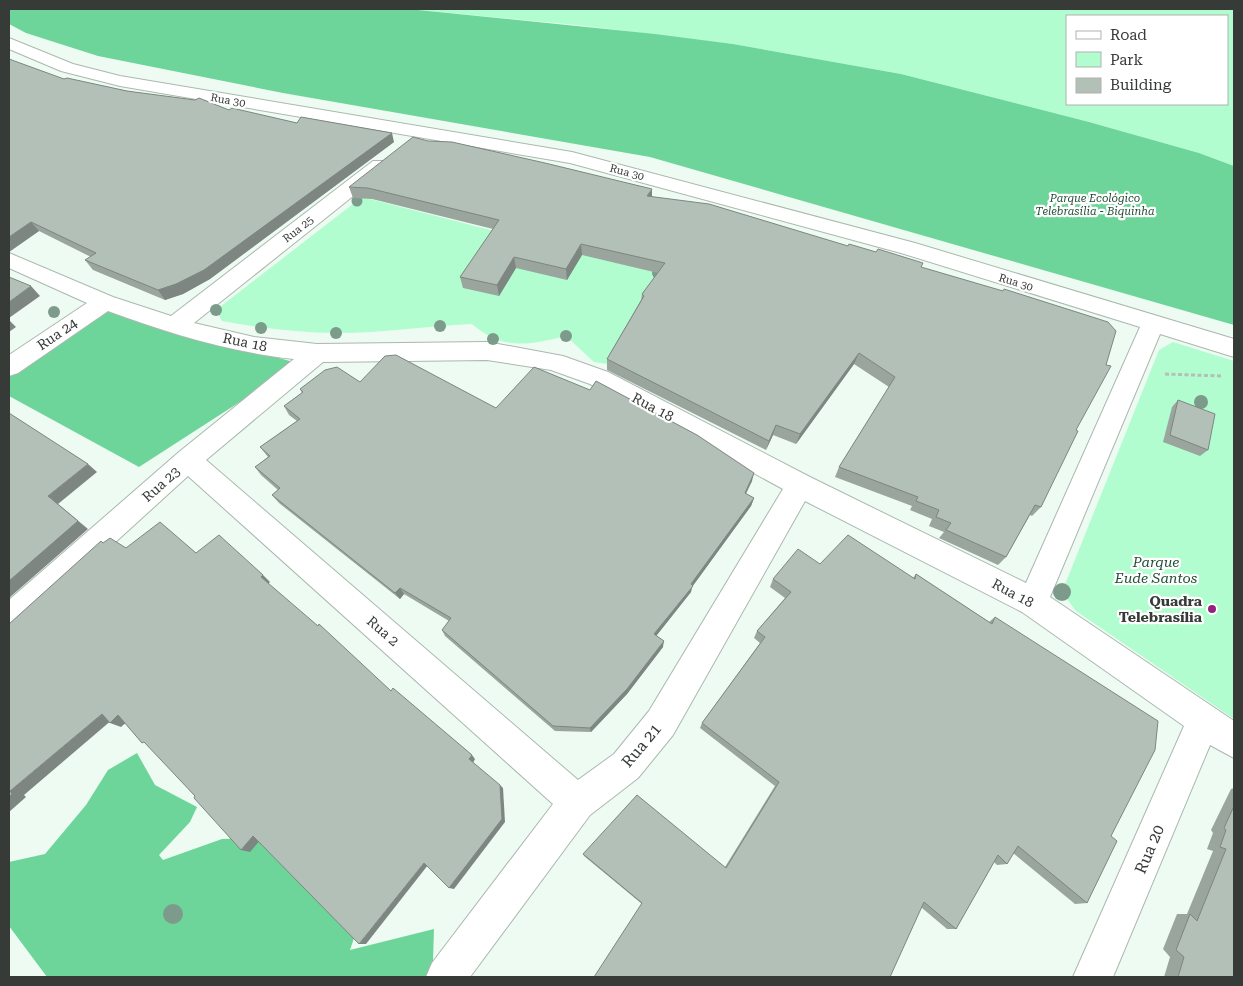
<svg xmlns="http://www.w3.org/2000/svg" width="1243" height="986" viewBox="0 0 1243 986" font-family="'Roboto Serif',serif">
<rect width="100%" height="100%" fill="#edfbf2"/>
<!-- green -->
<g fill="#b2fdcf" fill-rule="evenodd">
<path d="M408,9h826v157l-35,-13 -110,-31 -188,-48 -168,-30 -157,-19zM1067,16h160v88h-160z"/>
<path d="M362,197l296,76 -17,96 -47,-7 -28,-26c-38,9 -62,15 -94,-12 -45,2 -90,9 -135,9 -38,0 -77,-5 -115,-12l-6,-11z"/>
<path d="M1173,342l61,19v358l-158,-108 -14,-19 97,-242z"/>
</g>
<!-- forest -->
<g fill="#6dd59a">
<path d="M9,9h399l247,25 78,10 168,30 188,48 110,31 35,13v159l-584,-168 -367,-64 -185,-37 -72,-23 -17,-9z"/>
<path d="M98,307l199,56 -17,13 -141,91 -130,-71v-29z"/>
<path d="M137,753l18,32 42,22 -7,15 -31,33 4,5 59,-21 31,-1 70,3 34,88 -7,21 84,-21 -1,31 5,17h-391l-38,-51v-64l36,-8 41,-49 22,-35z"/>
</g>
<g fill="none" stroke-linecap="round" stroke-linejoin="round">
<!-- street casing -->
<g stroke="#abb8af" stroke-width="2">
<path id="street" d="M9,38l64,26 47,12 452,76 343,91 319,96v18l-74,-23 -110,263 184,124v37l-24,-13 -97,232h-40l111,-251 -162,-114 -217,-111 -132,234 -35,43 -48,37 -120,162h-44l6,-14 121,-159 -365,-328 -168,153 -11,4v-33l170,-148 115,-93c-65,-7 -126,-26 -186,-48l-90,62 -9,3v-21l78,-52 -78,-35v-15l104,44 58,19 202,-155h14l2,4 -2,4 -193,154 60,14 63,7 170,-2 76,14 45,16 202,105 216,106 114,-256 -239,-74 -331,-90 -450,-77 -59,-15 -52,-22zM487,360l64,10 39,14 193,105 -134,222 -35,43 -36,26 -372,-320 117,-98z"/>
</g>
<!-- path -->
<path stroke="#b4bfb8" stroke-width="3" stroke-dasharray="4 2.5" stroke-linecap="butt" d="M1165,374l56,2"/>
<!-- street -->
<use href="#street" fill="#fff" fill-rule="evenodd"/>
</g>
<!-- trees -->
<g fill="#7d9b8a">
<circle cx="357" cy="201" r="5.5"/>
<circle cx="658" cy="273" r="6"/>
<circle cx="216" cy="310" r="6"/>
<circle cx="54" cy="312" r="6"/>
<circle cx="440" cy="326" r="6"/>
<circle cx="261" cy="328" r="6"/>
<circle cx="336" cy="333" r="6"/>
<circle cx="566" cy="336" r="6"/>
<circle cx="493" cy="339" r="6"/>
<circle cx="1201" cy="402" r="7"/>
<circle cx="1062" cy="592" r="9"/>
<circle cx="173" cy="914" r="10"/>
</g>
<!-- wall -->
<g fill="#9aa59d">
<path d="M64,79l233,44 97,19 -184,137 -27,15 -18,6 -72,-30 -8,-10 6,-3 -52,-26 -30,21z"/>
<path d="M349,187l303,10 196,49 73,21 155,163 -35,77 -9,9 -2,-1 -24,42 -8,8 -59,-27 5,-6 -15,-6 3,-7 -22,-9 2,-4 -77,-29 4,-10 50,-80 -35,-23 -58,80 -23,-9 -7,15 -159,-80v-11l34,-59 1,-6 16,-21 -76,-18 -15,25 -51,-12 -17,28 -36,-8 -3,-11 33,-48 -121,-30 -19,-1z"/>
<path d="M360,382l136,26 256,73 -6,13 8,4 -3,8 -59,81 -1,5 -35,44 7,11 -36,47 -36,38 -36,-1 -110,-95 -3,-6 7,-9 -45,-27 -4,5 -121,-96 -7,-8 6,-5 -17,-15 -6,-8 13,-10 -8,-10 37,-26 -8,-6 -5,-9 18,-13 -2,-4z"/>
<path d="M1178,400l30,50 -8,6 -37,-14 9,-35z"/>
<path d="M820,564l93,14 3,-4 73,48 6,-5 116,219 -24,67 -12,1 -62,-51 -6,11 -10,1 -3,-3 -38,67h-9l-25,-21 -280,-4 -58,-48 -1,-2 142,13 50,-81 -75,-58 2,-5 58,-80 -6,-5 3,-7 28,-33 -15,-11 3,-8z"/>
<path d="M1234,788v189h-70l6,-20 -7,-8 14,-35h10l26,-63 -6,-2 6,-16 -2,-3 20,-41z"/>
</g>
<!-- shaded-wall -->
<g fill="#7d8680">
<path d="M392,133l2,9 -184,137 -27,15 -18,6 -7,-10z"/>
<path d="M652,189v11l-5,-4z"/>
<path d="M31,222l8,9 -30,21v-15z"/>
<path d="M581,244l1,11 -15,25 -1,-11z"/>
<path d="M514,257l2,11 -17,28 -2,-11z"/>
<path d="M31,286l9,10 -31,22v-16z"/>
<path d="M9,320l7,7 -7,5z"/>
<path d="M859,353l-5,11 -58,80 4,-10z"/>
<path d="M776,425l-3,10 -7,15 3,-9z"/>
<path d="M88,464l9,8 -39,32 30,25 -79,69v-17l39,-85z"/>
<path d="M754,473l-2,8 -10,20 3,-8z"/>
<path d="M754,498l-3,8 -59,81 -1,5 -38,48 1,-6z"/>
<path d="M263,575l7,7 -2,2 -7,-7z"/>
<path d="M400,588l4,6 -4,5 -5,-6z"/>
<path d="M664,641l-1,6 -36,47 -36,38 -1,-4z"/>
<path d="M102,714l11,5 -89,76 2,2 -17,15v-15l1,-6z"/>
<path d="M118,715l11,5 -8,7 -11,-4z"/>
<path d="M472,755l3,4 -2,4 -4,-4z"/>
<path d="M500,785l3,3 2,34 -51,67 -5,-1z"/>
<path d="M253,836l9,2 -12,14 -9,-2z"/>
<path d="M424,863l4,2 -62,79h-7z"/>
</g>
<!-- building -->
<g fill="#b3c0b7" stroke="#7d8680">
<path d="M9,59l55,20 3,-1 60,13 68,9 4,-2 30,12 3,-2 65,15 4,-6 91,16 -188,137 -28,14 -18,6 -73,-30 11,-7 -65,-31 -22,15z"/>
<path d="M413,137l15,4 24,1 93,21 107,26 -5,7 62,8 139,42 1,-2 27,8 2,-3 45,14 -2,4 82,24 1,-2 104,33 8,9 -10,34 5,1 -35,64 2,1 -37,76 -6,-2 -29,52 -60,-27 5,-7 -15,-6 3,-7 -23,-9 2,-4 -79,-30 56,-90 -36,-24 -59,81 -24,-9 -7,16 -162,-82 37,-63 -2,-2 23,-31 -84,-19 -15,25 -52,-12 -17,28 -37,-8 39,-57 -131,-32 -19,-1z"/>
<path d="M9,277l22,9 -22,16z"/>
<path d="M396,355l100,53 38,-41 56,23 6,-9 101,54 57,38 -9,20 9,5 -63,86 2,2 -39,48 10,7 -37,48 -37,39 -37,-2 -111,-96 9,-12 -51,-30 -5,5 -123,-98 8,-7 -25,-21 15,-11 -10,-9 40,-28 -16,-13 19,-14 -3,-3 25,-19 12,-3 23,15 25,-26z"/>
<path d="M1178,400l37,14 -7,36 -38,-15z"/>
<path d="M9,413l79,51 -40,32 30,25 -69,60z"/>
<path d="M160,522l36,31 23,-18 44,40 -2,2 57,49 1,-2 72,67 2,-3 79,67 -3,4 31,26 2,34 -53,69 -25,-25 -65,81 -106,-108 -12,14 -47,-52 1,-2 -51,-54 -2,1 -24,-28 -8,8 -8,-9 -92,77 2,3 -3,3v-173l92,-83 2,2 7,-5 16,10z"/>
<path d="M848,535l67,44 1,-5 76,50 3,-7 163,104 -3,29 -44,86 6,5 -30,62 -69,-57 -11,18 -9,-9 -42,74 -32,-27 -34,75h-296l48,-74 -59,-49 54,-59 89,73 53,-86 -77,-59 63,-86 -8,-6 34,-39 -18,-13 25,-30 22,15z"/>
<path d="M1234,806v171h-56l6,-20 -8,-7 14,-36 7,7 29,-72 -6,-2 6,-17 -2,-2z"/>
</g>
<!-- markers -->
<circle fill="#94207f" stroke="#fff" stroke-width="2" cx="1212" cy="609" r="5"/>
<g text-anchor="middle" stroke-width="4.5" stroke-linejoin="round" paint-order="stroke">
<!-- far-street labels -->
<g font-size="11" fill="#363b38" stroke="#fff">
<text transform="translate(228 100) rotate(10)" y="4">Rua 30</text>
<text transform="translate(627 172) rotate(15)" y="4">Rua 30</text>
<text transform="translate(298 229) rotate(-38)" y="4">Rua 25</text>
<text transform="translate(1016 282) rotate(17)" y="4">Rua 30</text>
</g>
<!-- far-park labels -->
<g font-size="11" font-style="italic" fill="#224d35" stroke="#fff">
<text x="1095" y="202">Parque Ecológico<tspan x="1095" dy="13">Telebrasília - Biquinha</tspan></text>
</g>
<!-- street labels -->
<g font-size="14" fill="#363b38" stroke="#fff">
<text transform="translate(57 334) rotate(-34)" y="5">Rua 24</text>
<text transform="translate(245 342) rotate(12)" y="5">Rua 18</text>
<text transform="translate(653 407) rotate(28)" y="5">Rua 18</text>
<text transform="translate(161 484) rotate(-42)" y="5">Rua 23</text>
<text transform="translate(1013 593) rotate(28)" y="5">Rua 18</text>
<text transform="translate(383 631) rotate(41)" y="5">Rua 2</text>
</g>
<!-- park labels -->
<g font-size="14" font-style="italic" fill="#224d35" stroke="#fff">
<text x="1156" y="567">Parque<tspan x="1156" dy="16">Eude Santos</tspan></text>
</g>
<!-- poi labels -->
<g font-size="14" font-weight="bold" fill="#363b38" stroke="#fff" text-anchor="end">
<text x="1202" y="606">Quadra<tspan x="1202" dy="16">Telebrasília</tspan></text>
</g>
<!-- near-street labels -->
<g font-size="16" fill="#363b38" stroke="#fff">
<text transform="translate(641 745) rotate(-50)" y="6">Rua 21</text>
<text transform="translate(1149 849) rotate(-67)" y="6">Rua 20</text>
</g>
</g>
<!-- border -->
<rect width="1243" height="986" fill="none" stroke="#363b38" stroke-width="20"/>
<!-- legend -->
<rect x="1066" y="15" width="162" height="90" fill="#ffffff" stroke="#afb1af"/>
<rect x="1076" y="31" width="25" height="8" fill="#ffffff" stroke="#afb1af"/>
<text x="1110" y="40" font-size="15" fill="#363b38">Road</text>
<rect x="1076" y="52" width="25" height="15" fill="#b2fdcf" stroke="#afb1af"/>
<text x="1110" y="65" font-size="15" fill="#363b38">Park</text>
<rect x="1076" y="78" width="25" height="15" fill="#b3c0b7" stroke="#afb1af"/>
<text x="1110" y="90" font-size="15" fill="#363b38">Building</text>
</svg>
